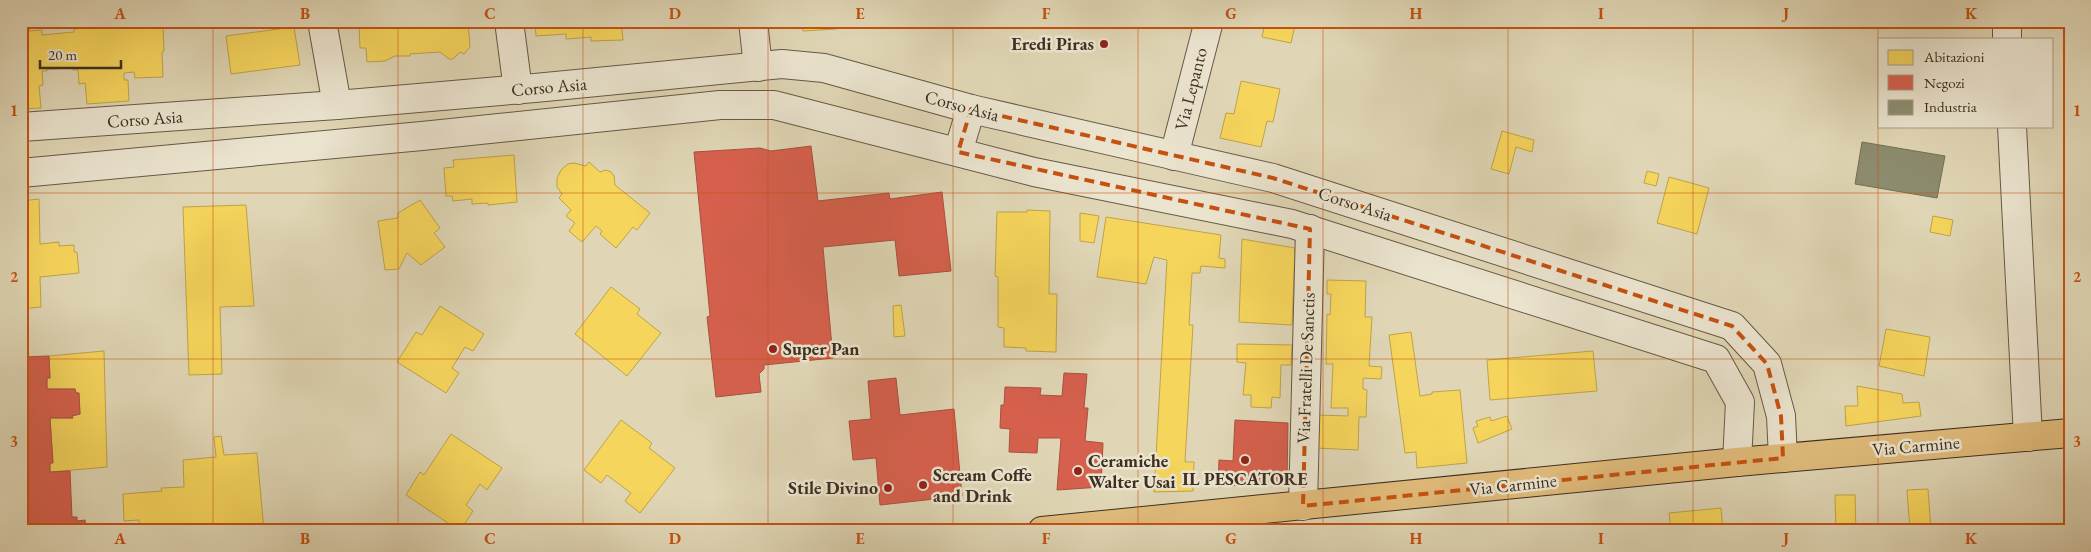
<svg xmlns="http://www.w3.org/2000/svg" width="2091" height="552" viewBox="0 0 2091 552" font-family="'EB Garamond',serif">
<rect width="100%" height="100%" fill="#e0d6b5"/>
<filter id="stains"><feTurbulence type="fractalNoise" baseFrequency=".004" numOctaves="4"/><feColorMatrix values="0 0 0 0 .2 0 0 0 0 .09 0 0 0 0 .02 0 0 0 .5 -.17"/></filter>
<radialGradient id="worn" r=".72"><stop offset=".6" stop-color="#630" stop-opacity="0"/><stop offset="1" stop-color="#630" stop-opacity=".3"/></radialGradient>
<!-- homes -->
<g fill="#f6d55c" stroke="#bea34a">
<path d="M21,21h4l1,5h3v5l13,-1v5l32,-3v-3l12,-1v-5l4,-2h70v4h3l1,26 -2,1 1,25 -28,1 -1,-6 -10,1v7h4l1,21 -42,3 -2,-21 -6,1 -1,-14h-5v-2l-26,1v2h-5l1,14 -4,1 2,22 -20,1z"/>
<path d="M364,21h104l2,26 -6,7 -4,-2 -7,7h-4l-9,-7 -30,2v2h-15l-10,5 -18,1 -1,-14h-6l-1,-23 6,-1z"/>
<path d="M535,21h86l2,19 -32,1v-4l-25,2v-5l-30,2z"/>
<path d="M803,21h33v8l-33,2z"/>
<path d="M1259,21h37l-5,22 -29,-6 3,-14z"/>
<path d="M294,27l6,38 -69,9 -5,-38z"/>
<path d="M1241,81l39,8 -7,33 -6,-1 -6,26 -41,-9 6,-25 8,1z"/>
<path d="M1502,131l32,9 -2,12 -16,-5 -7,27 -18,-5z"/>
<path d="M514,155l3,47 -29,3v-2l-16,1v-5l-19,2 -1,-5h-6l-2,-28 10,-1 -1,-7z"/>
<path d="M589,162l11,10 6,-2 5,2 3,4 1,9 35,28 -13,17 -4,-3 -17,21 -16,-14 2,-3 -6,-5 -14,16 -13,-11 6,-8 -9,-7 5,-6 -12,-12 3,-4 -5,-7v-9l4,-8 7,-6 6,-1 12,3z"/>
<path d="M1647,171l12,3 -3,12 -12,-3z"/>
<path d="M1669,177l40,11 -12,46 -40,-11z"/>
<path d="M39,199l1,45 19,-2v4l15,-1v7h3l2,21 -39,4 1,30 -20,2v-108z"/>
<path d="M420,200l20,28 -6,5 11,14 -24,18 -14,-12 -8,16 -14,1 -7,-49 20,-3v-5z"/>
<path d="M246,205l8,101 -34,1 2,67 -33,1 -6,-168z"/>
<path d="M1027,210l23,1 -1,83h8l-1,58 -30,-1v-3l-22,-1v-19l-6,-1v-50l-3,-1 2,-64h30z"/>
<path d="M1080,213l19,3 -5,27 -14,-2z"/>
<path d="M1933,216l20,4 -3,16 -20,-4z"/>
<path d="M1106,217l115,18 -2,23 6,1v9l-24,-2 -1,7h-8l-3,52h4l-8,137h9l-1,29 -39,1 13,-232 -13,-3 -8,27 -49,-7z"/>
<path d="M1242,239l53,9 -3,77 -53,-3z"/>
<path d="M1327,280l39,1 -1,36h7l-3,49 13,1 -1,12 -18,-1v11l4,1 -1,27h-7l-1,33 -43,-2 2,-33 31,1v-8h-17l2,-44h-7l1,-50 3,1 1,-21h-4z"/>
<path d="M611,287l29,22 -3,5 24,19 -34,43 -52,-42z"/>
<path d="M901,305l4,31 -11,1 -1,-31z"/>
<path d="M440,306l44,28 -11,17 -8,-4 -13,21 7,5 -13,20 -49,-31 19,-30 6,3z"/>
<path d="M1886,329l44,8 -6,39 -45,-10z"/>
<path d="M1411,332l9,64 12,-2v-2l28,-2 7,73 -50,5 -1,-16 -11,1 -16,-118z"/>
<path d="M1237,344l55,1 -1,20h-10l-1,33 -8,-1 -1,11 -20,-1v-12h-8l3,-32 -9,-1z"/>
<path d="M104,351l3,116 -57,5v-9h3l-3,-45h23l-1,-2 8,-2 -1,-21h-3l-1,-4h-28v-11h3l-1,-22z"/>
<path d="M1593,351l4,40 -107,9 -3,-40z"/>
<path d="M1857,386l45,8 1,9 16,-1 2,14 -75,10 -1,-20h13z"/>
<path d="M1507,416l5,13 -34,14 -5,-15 5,-2 -2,-5 14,-4 1,4z"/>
<path d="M621,420l31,23 -3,5 26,20 -35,45 -15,-12 6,-8 -24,-18 -6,8 -17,-13z"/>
<path d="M451,434l51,34 -15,22 -7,-6 -14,21 7,6 -13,20 -54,-36 14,-23 4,3z"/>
<path d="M221,436l3,19 33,-2 7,78h-124l-1,-11 -15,1 -1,-27 39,-3 -1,-3 23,-1 -1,-27 33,-3 -2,-20z"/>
<path d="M1928,489l3,42h-21l-3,-41z"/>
<path d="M1835,495h20l1,36h-20z"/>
<path d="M1721,508l2,23h-52l-2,-18z"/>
</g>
<!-- shops -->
<g fill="#d6604d" stroke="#a85140">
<path d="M811,146l7,55 71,-8 1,6 52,-7 9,79 -52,5 -4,-36 -72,7 10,111 -69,7v4l-5,5 2,18 -45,5 -9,-80 3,-1 -16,-164 66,-4 11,3z"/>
<path d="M49,356l1,22h-3v11h28l1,4h3l1,21 -8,2 1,2h-23l3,45h-3v9l20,-1 2,46h5v4l8,-1 1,11h-65v-174z"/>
<path d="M1064,373l23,1 -3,34h4l-3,33 18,2 -2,44 -44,3 4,-52h-23l-1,15 -28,-1 1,-23 -10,-1 1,-23h3l1,-18 36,1 -1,7 22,1z"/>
<path d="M896,378l4,37 54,-6 8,87 -82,9 -4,-47 -23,2 -4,-39 22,-2 -3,-38z"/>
<path d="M1235,420l53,3 -1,58 -69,6 1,-27 14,1z"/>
</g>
<!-- industry -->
<g fill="#8c8c6e" stroke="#747057">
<path d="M1862,142l83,14 -8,42 -82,-14z"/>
<path d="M1540,524v7l-67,-1z"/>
</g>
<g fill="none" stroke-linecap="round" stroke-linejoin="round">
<!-- minor casing -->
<g stroke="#665946" stroke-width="30">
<g id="minor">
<path d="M322,21l15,84"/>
<path d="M509,21l9,69"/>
<path d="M753,21l5,46"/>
<path d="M2007,21v18"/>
<path d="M2012,126l16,311"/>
<path d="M21,127l316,-22 198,-17 247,-24 42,4 147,41 302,69 459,148 35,38 14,52 2,42"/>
<path d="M958,152l13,-43"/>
<path d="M1174,156l35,-135"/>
<path d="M21,173l401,-37 298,-31h54l260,67 258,52 424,135 24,43 -3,60"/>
<path d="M1303,506l7,-277"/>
</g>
</g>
<!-- major casing -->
<g stroke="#3d2f21" stroke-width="30">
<path id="major" d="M1042,531l695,-69 333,-29"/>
</g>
<!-- minor -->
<use href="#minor" stroke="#ebe4cf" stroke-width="28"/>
<!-- major -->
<use href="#major" stroke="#e0bb7a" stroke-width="28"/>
</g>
<!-- marked area -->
<path fill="none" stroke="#c65110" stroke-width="4" stroke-dasharray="10 6" stroke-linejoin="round" d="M971,109l302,69 459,148 35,38 14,52 2,42 -480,48 7,-277 -352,-77z"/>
<!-- grid -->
<path fill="none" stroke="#c65110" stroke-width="1" stroke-opacity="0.55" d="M213,21v510M398,21v510M583,21v510M768,21v510M953,21v510M1138,21v510M1323,21v510M1508,21v510M1693,21v510M1878,21v510M21,193h2049M21,359h2049"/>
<!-- markers -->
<g fill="#8f2418" stroke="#ebe4cf" stroke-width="2">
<circle cx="1104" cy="44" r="5"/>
<circle cx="773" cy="349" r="5"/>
<circle cx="1245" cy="460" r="5"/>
<circle cx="1078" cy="471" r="5"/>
<circle cx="923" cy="485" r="5"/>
<circle cx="888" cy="488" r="5"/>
</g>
<g text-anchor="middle" stroke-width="5" stroke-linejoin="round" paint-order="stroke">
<!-- poi labels -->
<g font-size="18" font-weight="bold" fill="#3d2f21" stroke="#ebe4cf" text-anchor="start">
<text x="1094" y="50" text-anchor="end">Eredi Piras</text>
<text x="783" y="355">Super Pan</text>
<text x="1088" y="467">Ceramiche<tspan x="1088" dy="21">Walter Usai</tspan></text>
<text x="933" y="481">Scream Coffe<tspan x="933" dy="21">and Drink</tspan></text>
<text x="1245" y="485" text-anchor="middle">IL PESCATORE</text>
<text x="878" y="494" text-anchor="end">Stile Divino</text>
</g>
<!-- street labels -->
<g font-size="18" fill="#3d2f21" stroke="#ebe4cf">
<text transform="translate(549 87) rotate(-5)" y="6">Corso Asia</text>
<text transform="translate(1191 89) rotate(-76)" y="6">Via Lepanto</text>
<text transform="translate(962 106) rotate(15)" y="6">Corso Asia</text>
<text transform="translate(145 119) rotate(-4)" y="6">Corso Asia</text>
<text transform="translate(1355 204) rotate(18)" y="6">Corso Asia</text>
<text transform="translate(1306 368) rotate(-88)" y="6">Via Fratelli De Sanctis</text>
<text transform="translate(1916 446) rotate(-5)" y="6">Via Carmine</text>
<text transform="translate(1513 485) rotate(-6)" y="6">Via Carmine</text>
</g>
</g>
<!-- margin -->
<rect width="2091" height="552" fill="none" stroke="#e0d6b5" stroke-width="55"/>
<!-- legend -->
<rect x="1878" y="38" width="175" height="90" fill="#ebe4cf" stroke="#a59c89"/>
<rect x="1888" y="50" width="25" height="15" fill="#f6d55c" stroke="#a59c89"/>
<text x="1924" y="62" font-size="15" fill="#3d2f21">Abitazioni</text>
<rect x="1888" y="75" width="25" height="15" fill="#d6604d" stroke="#a59c89"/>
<text x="1924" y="88" font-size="15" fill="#3d2f21">Negozi</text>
<rect x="1888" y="100" width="25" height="15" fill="#8c8c6e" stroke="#a59c89"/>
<text x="1924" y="112" font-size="15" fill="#3d2f21">Industria</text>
<!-- scale -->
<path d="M40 60v8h81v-8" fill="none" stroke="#3d2f21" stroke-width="2.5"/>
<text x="48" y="60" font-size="15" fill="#3d2f21" stroke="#ebe4cf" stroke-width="4" paint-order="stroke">20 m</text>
<rect x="28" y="28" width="2036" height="496" fill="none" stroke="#c65110" stroke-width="2"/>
<g font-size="16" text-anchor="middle" font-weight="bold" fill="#c65110">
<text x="120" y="19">A</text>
<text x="305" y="19">B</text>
<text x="490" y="19">C</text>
<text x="675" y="19">D</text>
<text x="860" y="19">E</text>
<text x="1046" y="19">F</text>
<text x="1231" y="19">G</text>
<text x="1416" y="19">H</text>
<text x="1601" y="19">I</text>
<text x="1786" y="19">J</text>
<text x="1971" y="19">K</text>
<text x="14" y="116">1</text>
<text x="2077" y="116">1</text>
<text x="14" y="282">2</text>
<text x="2077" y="282">2</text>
<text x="14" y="447">3</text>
<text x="2077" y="447">3</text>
<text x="120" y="544">A</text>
<text x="305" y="544">B</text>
<text x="490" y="544">C</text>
<text x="675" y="544">D</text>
<text x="860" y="544">E</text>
<text x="1046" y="544">F</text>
<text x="1231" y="544">G</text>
<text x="1416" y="544">H</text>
<text x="1601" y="544">I</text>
<text x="1786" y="544">J</text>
<text x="1971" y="544">K</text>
</g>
<rect width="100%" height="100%" filter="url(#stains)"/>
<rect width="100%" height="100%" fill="url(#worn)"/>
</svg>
